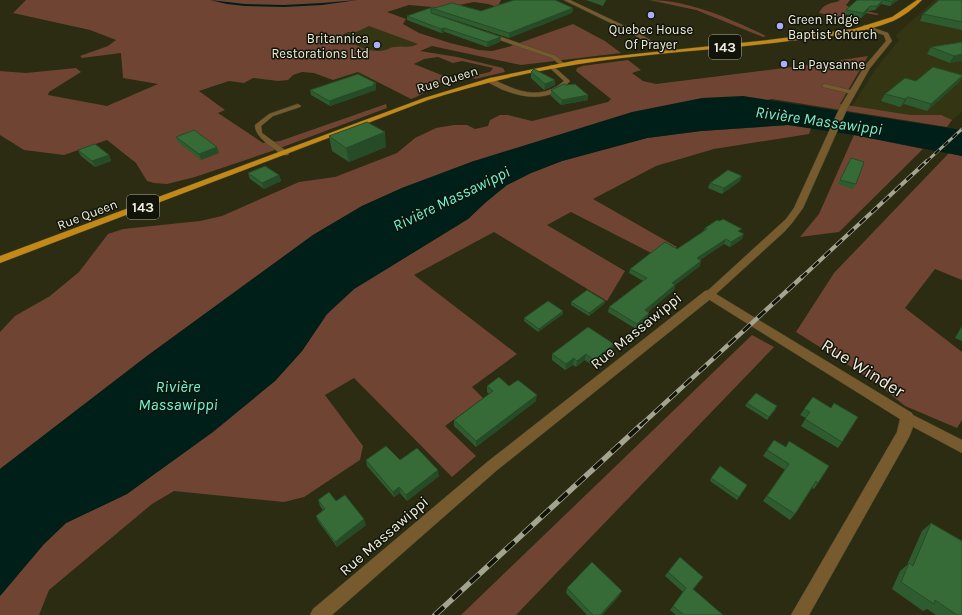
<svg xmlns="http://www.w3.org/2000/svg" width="962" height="615" viewBox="0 0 962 615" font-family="Karla,sans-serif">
<rect width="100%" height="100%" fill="#2b2c12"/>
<!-- built -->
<g fill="#343613">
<path d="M935,0h27v112l-15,12 -96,-16 24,-38 24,-30 -3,-5z"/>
<path d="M369,26l18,5 31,13 -8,4 -16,-1 -9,3 -11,1 -9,-2 -15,-6 -8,-9z"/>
</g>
<!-- green -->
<g fill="#6f4433" fill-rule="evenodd">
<path d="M26,0h475l-2,4 16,9 -27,-9 -14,-2 -30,6 -35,-3 -22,7 19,7 -3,5 16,9 31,10 29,7 13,1 16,-4 65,-23 32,17 16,12 -100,12 -89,-19 -12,5 37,6 46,11 2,4 -30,7 -3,-1v-2l18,-4 3,-4 -31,-7 -9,2 -15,-6 -14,2 -10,5 35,14c-14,7 -24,16 -38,21l-53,-27 -25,8 -19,-7 -12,-1 -9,3 -5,5 -10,1 -25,-3 -9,5 -15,-2 -30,10 26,19 -7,3 45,30 17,-2 106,-37 1,4 -115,43 -77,26 -28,7 -13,-1 -7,-2 -11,-18 -29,-23 -43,15 -40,-5 -24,-15v-64l26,2 50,-5 5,4 -32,20 -1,3 59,11 51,-22 -35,-6 -2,-25 -39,5 -2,-2 28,-10 8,-6 -26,-10 -77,-17zM369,26l49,18c-10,5 -14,1 -24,3 -4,0 -6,3 -9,3 -16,4 -32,-5 -43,-15l6,-3h8z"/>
<path d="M649,0c40,0 82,19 117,36l-3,1 -67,-27z"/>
<path d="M838,0h12l-4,5 3,2 30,7 -2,1 -29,-5 -4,8 -25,-5c4,-9 12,-10 21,-12z"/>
<path d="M868,56l-28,48 70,11h31l11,5 -5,7 -175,-28 -298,62 -72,27 -40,18 -49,29 -166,121 -147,113v-137l15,-16 35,-20 29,-24 29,-38 15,-5 77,-8 22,-5 77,-34 36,-5 62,-24 18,-15 21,-10 18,-3h13l8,4 13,-3 2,-6 10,-5h8l24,6 76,-19 3,-3 -35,-28 1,-3 5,-2 46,-6 13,10 -9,3 11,8 13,3 145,-18z"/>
<path d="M788,125l23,3 -2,6 -95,15 -58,17 -63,33 84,48 -16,11 -90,-46 -24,13 78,46 -18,30 -113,-69 -80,43 103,79 -45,33 11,11 -38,28 31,30 -24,21 -98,-99 -29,17 38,51 -3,14 -56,37 -20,5 -110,-11 -22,13 -103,86 -10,25h-39v-19l44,-52 22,-21 61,-29 148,-113 27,-30 25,-37 27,-25 114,-70 18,-17 21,-17 24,-12 31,-12 85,-23 54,-7z"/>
<path d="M854,135l69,14 -84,83 -39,5 19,-23z"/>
<path d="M949,153l13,3v124l-27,-11 -30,39 57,44v68l-5,8 -52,-22 -30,-24 -79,-50 38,-59z"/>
<path d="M752,335l22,12 -258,268h-55z"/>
</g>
<!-- water -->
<path fill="#001f19" d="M743,96l219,34v26l-108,-21 -66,-10 -87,6 -54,7 -85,23 -31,12 -24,12 -21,17 -18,17 -114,70 -27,25 -25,37 -27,30 -62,51 -86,62 -61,29 -22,21 -44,52v-127l147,-113 166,-121 49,-29 40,-18 72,-27 158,-49 70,-14z"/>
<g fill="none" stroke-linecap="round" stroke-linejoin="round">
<!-- stream -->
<path fill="#001f19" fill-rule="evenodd" d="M210,0l35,4 39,1 38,-2 36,-3 -36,5 -38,2 -39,-1 -18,-2z"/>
<!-- service casing -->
<g stroke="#46472f" stroke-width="1">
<g id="service">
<path d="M552,65l18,16c-18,21 -45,18 -69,8 -5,-3 -11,-5 -16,-9 10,-7 45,31 79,1l-14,-13 -1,-1z"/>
<path d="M825,84l29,7 1,1 -3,2 -29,-7v-2z"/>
<path d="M298,104l3,2 -1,1 -27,9 -12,10 1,7 27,20 -1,2h-6c-9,-8 -27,-17 -27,-30l14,-11z"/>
</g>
</g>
<!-- minor casing -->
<g stroke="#46472f" stroke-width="1">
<g id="minor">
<path d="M564,0h6l61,29 40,23 -5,1 -39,-22z"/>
<path d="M487,32l69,24 10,9 -5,1 -9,-8 -67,-23 -1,-1z"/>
<path d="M709,290l4,1 1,3 -1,3 -217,174 -164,144h-22l3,-6 173,-146 219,-172z"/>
<path d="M907,412l55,28v13l-60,-32 -2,-4 2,-4z"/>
</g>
</g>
<!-- tertiary casing -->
<g stroke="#46472f" stroke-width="1">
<path id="tertiary" d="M865,25l23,8 4,8 -22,27 -22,39 -45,101 -11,15 -8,9 -68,62 196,119c4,9 0,18 -4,26l-99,176h-18l106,-183 3,-13 -195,-122 -1,-3 82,-75 8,-11 46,-101 24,-40 22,-26 -2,-6 -21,-7v-2z"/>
</g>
<!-- primary casing -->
<g stroke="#46472f" stroke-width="1">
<path id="primary" d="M917,0h5c-8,8 -18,16 -29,21 -32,13 -69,16 -104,20 -63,8 -127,11 -190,20 -58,8 -115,21 -171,39l-428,163v-7l424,-158 66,-20 88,-18 190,-20 86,-11 38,-12z"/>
</g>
<!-- service -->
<use href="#service" fill="#775b2f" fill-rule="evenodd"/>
<!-- minor -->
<use href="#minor" fill="#775b2f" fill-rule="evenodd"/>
<!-- tertiary -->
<use href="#tertiary" fill="#775b2f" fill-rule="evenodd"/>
<!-- primary -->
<use href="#primary" fill="#c38817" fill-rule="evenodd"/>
<!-- rail-far3 casing -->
<g stroke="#a4a591" stroke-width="3">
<path id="rail-far3" d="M926,162l36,-33"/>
</g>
<!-- rail-far2 casing -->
<g stroke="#a4a591" stroke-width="4">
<path id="rail-far2" d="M801,278l126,-117"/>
</g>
<!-- rail-far1 casing -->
<g stroke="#a4a591" stroke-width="4.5">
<path id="rail-far1" d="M640,426l162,-149"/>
</g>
<!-- rail casing -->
<g stroke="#a4a591" stroke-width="5.5">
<path id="rail" d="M435,615l206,-190"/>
</g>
<!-- rail-far3 -->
<use href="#rail-far3" stroke="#131409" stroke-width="2" stroke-dasharray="6" stroke-linecap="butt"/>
<!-- rail-far2 -->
<use href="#rail-far2" stroke="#131409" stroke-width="2.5" stroke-dasharray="8" stroke-linecap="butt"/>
<!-- rail-far1 -->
<use href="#rail-far1" stroke="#131409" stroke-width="3" stroke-dasharray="10" stroke-linecap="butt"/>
<!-- rail -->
<use href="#rail" stroke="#131409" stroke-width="4" stroke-dasharray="12" stroke-linecap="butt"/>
</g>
<!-- wall -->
<g fill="#2e5c30">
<path d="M586,0h20l-3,6z"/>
<path d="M857,0h41l-8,6 -9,-2 -6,6 -7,1 -7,7 -17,-4 2,-4z"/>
<path d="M962,0v30l-42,-9 3,-7z"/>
<path d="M433,7l2,1 46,3 92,-3 -1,5 -63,25 -76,-25 68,24 -1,5 -13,5 -42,-15 -4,1 -34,-13v-4z"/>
<path d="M962,42l-12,21 -23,-9 4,-7z"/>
<path d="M531,72l24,13 -11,5 -13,-12z"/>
<path d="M962,75v2l-3,5 -32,29 -23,-7 -4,3 -19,-6 4,-7 31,-13z"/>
<path d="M376,83v5l-1,1 1,1 -46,16 -19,-11 -1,-5z"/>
<path d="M551,90l37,10 -27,5 -10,-9z"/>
<path d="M329,136l57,11 -37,15 -17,-11z"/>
<path d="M176,137l43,16 -18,7 -23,-18z"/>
<path d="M78,150l31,5 2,6 -16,6 -14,-11z"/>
<path d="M851,158l5,26 -3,5 -15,-5z"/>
<path d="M248,173l31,2 2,6 -17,8 -14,-10z"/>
<path d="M740,181l-18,13 -14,-6 2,-5z"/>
<path d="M705,228l35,4 2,7 -12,8 -6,-3 -24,16v6l-25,19 -1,5 -26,22v6l-12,11 -28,-17 1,-5 34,-26 -14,-8 1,-4 47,-20 26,-17z"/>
<path d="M605,301l-1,3 -15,12 -18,-11v-3z"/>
<path d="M563,311v3l-25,18 -14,-11v-3z"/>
<path d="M962,326v15l-7,-3z"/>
<path d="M614,344l-2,6 -19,16 -8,-6 -9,7 -3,-2 -8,5 -13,-10v-6z"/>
<path d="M487,386h22l27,15 -60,46 -22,-21v-6l35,-26 -2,-2z"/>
<path d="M813,397l29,45 -4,6 -37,-22 5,-8 -6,-3z"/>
<path d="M747,403l29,6 -9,11 -22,-14z"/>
<path d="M767,450l51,33 -4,6 -2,-1 -17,26 -5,6 -27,-19 22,-31 -22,-14z"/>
<path d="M366,460h34l39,16 -32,25 -7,-8 -6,4 -27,-31z"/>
<path d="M711,478l36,7 -10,15 -27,-19z"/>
<path d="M318,500l18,1 30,24 -29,22 -19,-26 -2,-5 7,-6 -3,-4z"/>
<path d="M931,523l31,92h-26l-9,-6 -4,2 -31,-22 8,-18 7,-6 15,-34z"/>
<path d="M668,572l35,5 -10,13 30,25h-47l-6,-5 13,-18 -18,-16z"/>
<path d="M567,588l52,8 -17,19h-15l-21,-22z"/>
</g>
<!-- shaded-wall -->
<g fill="#264b27">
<path d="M883,0l-2,4 -6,6 2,-4z"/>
<path d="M894,0h4l-8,6 2,-4z"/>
<path d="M870,6l-2,5 -7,7 2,-5z"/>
<path d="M573,8l-1,5 -63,25v-5z"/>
<path d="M444,28l1,4 -4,1v-4z"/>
<path d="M501,37l-1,5 -13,5v-5z"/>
<path d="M962,54v7l-12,2 4,-7z"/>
<path d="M962,76l-3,6 -32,29 4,-7z"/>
<path d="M555,80v5l-11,5 1,-6z"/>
<path d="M376,83v5l-1,1 1,1 -46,16 -1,-5z"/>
<path d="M588,95v5l-27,5 1,-5z"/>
<path d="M908,97l-4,7 -4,3 5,-8z"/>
<path d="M385,132l1,15 -37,15 -3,-14z"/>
<path d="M217,147l2,6 -18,7 -2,-6z"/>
<path d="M109,155l2,6 -16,6 -3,-6z"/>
<path d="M279,175l2,6 -17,8 -2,-6z"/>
<path d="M742,176l-2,5 -18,13 2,-6z"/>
<path d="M744,234l-2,5 -12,8 1,-5z"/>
<path d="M726,239l-2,5 -29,19 2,-5z"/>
<path d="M701,261l-1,5 -29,22 1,-5z"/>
<path d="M675,285l-1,5 -30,25 1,-5z"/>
<path d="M605,301l-1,3 -15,12v-3z"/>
<path d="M563,311v3l-25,18 1,-3z"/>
<path d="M649,313l-1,5 -12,11 1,-5z"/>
<path d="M614,344l-2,6 -19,16 1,-6z"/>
<path d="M586,354l-1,6 -9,7 1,-6z"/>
<path d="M574,358l-1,7 -8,5 1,-6z"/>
<path d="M537,395l-1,6 -60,46v-6z"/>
<path d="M438,470l1,6 -32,25 -1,-6z"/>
<path d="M399,487l1,6 -6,4 -1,-5z"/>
<path d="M364,519l2,6 -29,22 -2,-5z"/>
<path d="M622,591l-3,5 -17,19h-2z"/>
</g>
<!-- building -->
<g fill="#366b38" stroke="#264b27">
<path d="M514,0h41l18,8 -64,25 -78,-25v5l70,24 -14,5 -43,-14 -3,1 -34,-13 26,-9 2,1 17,-5 29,8z"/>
<path d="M857,0h26l-6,6h-7l-7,7 -17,-3z"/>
<path d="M884,0h10l-2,2z"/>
<path d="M939,0h23v22l-39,-8z"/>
<path d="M962,42v12l-8,2 -23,-9z"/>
<path d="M933,67l29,8v1l-31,28 -23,-7 -3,2 -20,-5 20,-16 11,3z"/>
<path d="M534,69l21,11 -10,4 -14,-12z"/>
<path d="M358,74l18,9 -3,1 2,1 -46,16 -19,-11z"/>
<path d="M564,84l2,1 9,-1 13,11 -26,5 -11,-10z"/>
<path d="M367,122l18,10 -39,16 -17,-12z"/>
<path d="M194,130l23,17 -18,7 -23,-17z"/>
<path d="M95,144l14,11 -17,6 -14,-11z"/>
<path d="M851,158l13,4 -8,22 -16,-4z"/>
<path d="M265,166l14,9 -17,8 -14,-10z"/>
<path d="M728,170l14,6 -18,12 -14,-5z"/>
<path d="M723,219l19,10 -4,2 6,3 -13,8 -5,-3 -29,19 4,3 -29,22 3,2 -30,25 4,3 -12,11 -28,-17 38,-29 -17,-9 35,-27 12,7 30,-20 -2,-1 12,-8 3,1z"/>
<path d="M587,290l18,11 -16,12 -18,-11z"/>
<path d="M548,301l15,10 -24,18 -15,-11z"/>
<path d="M588,327l26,17 -20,16 -8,-6 -9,7 -3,-3 -8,6 -14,-10z"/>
<path d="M499,377l10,9 9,-6 19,15 -61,46 -22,-21 39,-29 -6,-5z"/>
<path d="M756,393l21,13 -8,11 -22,-14z"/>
<path d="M813,397l18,11 3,-5 24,14 -16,25 -37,-23 5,-7 -6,-3z"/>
<path d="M774,440l12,7 3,-6 40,25 -11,17 -2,-2 -21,33 -28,-18 22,-32 -22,-14z"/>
<path d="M386,446l14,14 17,-12 21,22 -32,25 -7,-8 -6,5 -27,-32z"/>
<path d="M720,466l27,19 -8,12 -28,-19z"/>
<path d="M329,492l7,9 9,-6 19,24 -29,23 -19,-26 9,-7 -7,-9z"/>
<path d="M931,523l31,18v74h-5l-22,-15 -1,4 -33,-22 8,-19 4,3z"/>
<path d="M680,557l23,20 -10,12 30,26h-39l-11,-9 13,-18 -18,-16z"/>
<path d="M592,562l30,29 -22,24h-7l-26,-27z"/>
</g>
<!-- markers -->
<g fill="#abaffb" stroke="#131409" stroke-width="1.5">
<circle cx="651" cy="15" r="4"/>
<circle cx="780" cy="26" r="4"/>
<circle cx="377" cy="45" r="4"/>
<circle cx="784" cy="64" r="4"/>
</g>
<g text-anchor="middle" stroke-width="3" stroke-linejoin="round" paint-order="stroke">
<!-- far-poi labels -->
<g font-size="13" fill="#edeede" stroke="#131409" text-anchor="start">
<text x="788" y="24">Green Ridge<tspan x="788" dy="15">Baptist Church</tspan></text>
<text x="651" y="34" text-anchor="middle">Quebec House<tspan x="651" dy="15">Of Prayer</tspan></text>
<text x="369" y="43" text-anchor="end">Britannica<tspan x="369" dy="15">Restorations Ltd</tspan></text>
<text x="792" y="69">La Paysanne</text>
</g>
<!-- far-street labels -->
<g font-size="13" fill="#edeede" stroke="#131409">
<text transform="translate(447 79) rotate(-17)" y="5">Rue Queen</text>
<text transform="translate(87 214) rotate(-21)" y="5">Rue Queen</text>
</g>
<!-- shield labels -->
<g fill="#131409" stroke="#acad9e" stroke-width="1">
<rect x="709" y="35" width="32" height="24" rx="3"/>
<rect x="127" y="195" width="32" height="24" rx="3"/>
</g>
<g font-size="14" font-weight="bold" fill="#edeede">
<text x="725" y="52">143</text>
<text x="143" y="212">143</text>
</g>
<!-- street labels -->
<g font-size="15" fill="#edeede" stroke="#131409">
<text transform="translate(636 331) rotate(-39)" y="5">Rue Massawippi</text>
<text transform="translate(384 536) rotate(-41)" y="5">Rue Massawippi</text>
</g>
<!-- water labels -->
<g font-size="16" font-style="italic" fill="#6bf8dd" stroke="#131409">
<text transform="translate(819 120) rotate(8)" y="6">Rivière Massawippi</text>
<text transform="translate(451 198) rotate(-26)" y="6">Rivière Massawippi</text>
<text x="178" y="392">Rivière<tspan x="178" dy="18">Massawippi</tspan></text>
</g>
<!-- near-street labels -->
<g font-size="18" fill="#edeede" stroke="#131409">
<text transform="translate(863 368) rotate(32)" y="6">Rue Winder</text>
</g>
</g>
</svg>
